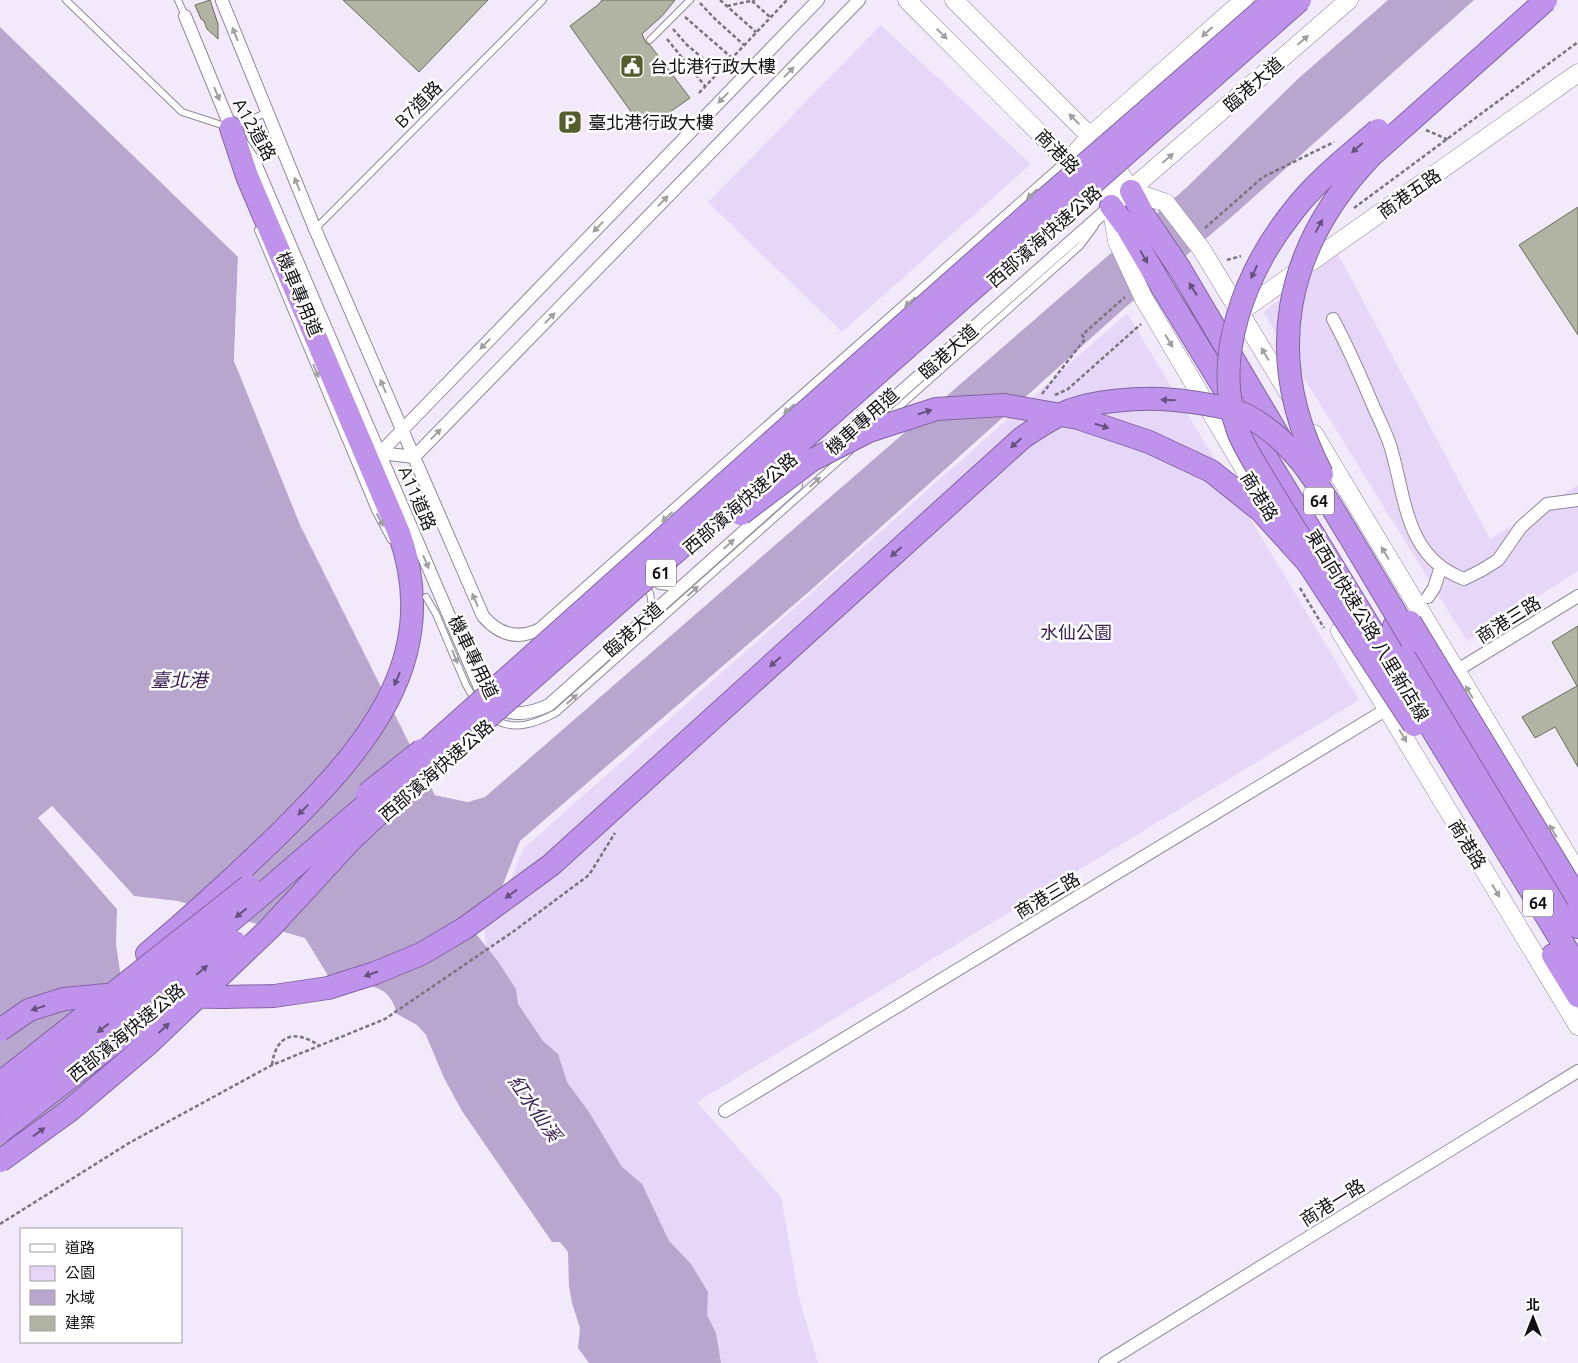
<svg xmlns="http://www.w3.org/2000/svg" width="1578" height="1363" font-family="Ubuntu,'Noto Sans TC',sans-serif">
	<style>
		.green { fill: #e6d6f8 }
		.water { fill: #b9a6ce }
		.pier { fill: #f2eafb }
		.building { fill: #b1b4a2; stroke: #6a6d5d }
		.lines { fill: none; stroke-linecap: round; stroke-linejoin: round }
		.lane-casing { stroke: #908999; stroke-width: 8 }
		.street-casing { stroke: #908999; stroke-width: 14 }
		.secondary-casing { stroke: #908999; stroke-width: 19 }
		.highway-casing { stroke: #8265a1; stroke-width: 24 }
		.path { stroke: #79747f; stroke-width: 2.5; stroke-dasharray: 4 2.5; stroke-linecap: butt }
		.lane { stroke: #fff; stroke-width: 6 }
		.street { stroke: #fff; stroke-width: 12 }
		.secondary { stroke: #fff; stroke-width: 18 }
		.highway { stroke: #bf93ec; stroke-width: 22 }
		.secondary-bridge-casing { stroke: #908999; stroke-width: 19; stroke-linecap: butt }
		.highway-bridge-casing { stroke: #8265a1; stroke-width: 24; stroke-linecap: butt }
		.secondary-bridge { stroke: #fff; stroke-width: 18 }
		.highway-bridge { stroke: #bf93ec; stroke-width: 22 }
		.oneway { fill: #a09fa1 }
		.oneway2 { fill: #685180 }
		.labels { text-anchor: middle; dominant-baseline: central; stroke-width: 5; stroke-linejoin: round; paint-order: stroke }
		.shield { fill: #fff; stroke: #59575b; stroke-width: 1 }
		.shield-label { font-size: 16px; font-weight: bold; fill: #120f15 }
		.poi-label { font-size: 18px; fill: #120f15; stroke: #fff; text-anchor: start }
		.street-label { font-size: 18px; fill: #120f15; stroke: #fff }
		.park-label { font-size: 18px; fill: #3a1f51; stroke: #fff }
		.water-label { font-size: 19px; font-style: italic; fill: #3d2354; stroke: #fff }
	</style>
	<rect width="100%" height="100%" fill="#f2eafb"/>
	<path class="green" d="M881,25L1031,164L842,332L708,202Z
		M1338,254L1490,539L1578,485V571L1467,641L1263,312Z
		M1127,313L1359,700L697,1102L781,1197L799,1298L818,1363H710L487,956L483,918L506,892L523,849Z"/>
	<path class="water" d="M1388,0H1474L1236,213L1120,312L812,589L520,841L502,887L478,911L474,936L476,934L497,960L516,989L518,1004L543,1041L558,1054L567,1082L589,1112L622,1167L642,1184L669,1241L691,1264L708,1292L707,1315L716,1333L721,1363H589L578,1348L580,1328L572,1303L569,1286L568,1252L560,1242H552L462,1111L444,1078L426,1035L417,1025L397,1014C389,980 363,985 335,987L305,938L178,901L134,896L52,806L38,818L117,909L116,944L134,1069L0,1171V27L238,257L234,361L300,525L435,795L468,802L485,797L515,771L1186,188L1300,77Z"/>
	<path class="pier" d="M238,257L240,263L237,360L255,407L234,361Z
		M399,717L437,793L467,799L468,802L435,795Z
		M52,806L134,896L132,897L52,809L42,818L119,907L117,909L38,818Z"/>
	<path class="building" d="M210,0L218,24V39L207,29L204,21L201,19L195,5Z
		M343,0H488L419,72Z
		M602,0H675L663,15L642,34L646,43L650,45L690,98L644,130L570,26L599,4Z
		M1578,207V335L1519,245Z
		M1578,626V767L1555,727L1535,738L1522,717L1577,686L1552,642Z"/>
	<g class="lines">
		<g class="lane-casing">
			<path id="lane" d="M66,0L182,112L231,128L268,112
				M178,0L185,16
				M650,40L690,0
				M315,229L543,0
				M258,230L375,510L391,540
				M889,416L1080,246L1095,226
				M652,579L659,586L679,588
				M644,586L650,593L653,612
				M426,597L436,614L466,685L476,702
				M494,719C514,732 537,723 556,713L850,451"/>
		</g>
		<g class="street-casing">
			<path id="street" d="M222,1L315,229L483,616C499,635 518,640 540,629L1068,162
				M185,16L231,128L255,163L480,688C498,716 519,719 549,705L796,485
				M1333,319C1349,349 1362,379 1375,410C1380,421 1386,433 1390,445C1406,496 1404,557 1464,579L1482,570L1498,560L1521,527L1547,504L1578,500
				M858,430L1111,206
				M380,453L414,457L859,0
				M380,453L818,0
				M1428,597L1434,588L1441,567
				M1456,671L1578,596
				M725,1111L1387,709
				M1105,1363L1578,1071"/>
		</g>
		<g class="secondary-casing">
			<path id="secondary" d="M907,0L1087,181
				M954,0L1108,154L1131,191L1166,203
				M1108,160L1111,206L1117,241
				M1068,162L1091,135L1244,0
				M1121,198L1349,0
				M1202,250L1291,397
				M1144,299L1272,516
				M1240,312L1578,73
				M1314,434L1578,873
				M1340,631L1578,1026"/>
		</g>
		<g class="highway-casing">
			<path id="highway" d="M1131,191L1144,216
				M1111,206L1128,229
				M1180,269L1281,440
				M1161,285L1578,968
				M1394,626L1578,927
				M147,954C192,916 236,876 278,835C363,751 445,661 399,533L247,176L231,128
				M1553,955L1578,996"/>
		</g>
		<path class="path" d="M720,0L756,32
			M752,1L770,17
			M700,3L715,19L744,45
			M727,6L755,0
			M685,17L732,58
			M673,29L687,45L718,71
			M667,39L705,86
			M699,93L787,0
			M1426,130L1449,140
			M1354,208L1578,42
			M1205,228L1263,177L1334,142
			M1227,260L1241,256
			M1042,394L1085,339L1082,335L1125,297
			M1055,395L1068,389L1141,324
			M1300,588L1324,628
			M272,1065C276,1034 295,1029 320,1046
			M0,1224L129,1143L272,1065L385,1019L514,931L589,875L615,833"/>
		<use href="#lane" class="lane"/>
		<use href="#street" class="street"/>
		<use href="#secondary" class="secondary"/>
		<use href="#highway" class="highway"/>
		<g class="secondary-bridge-casing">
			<path id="secondary-bridge" d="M1166,203L1202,250
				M1117,241L1144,299"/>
		</g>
		<g class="highway-bridge-casing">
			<path id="highway-bridge" d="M1144,216L1180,269
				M1128,229L1161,285
				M1322,474C1262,359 1283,248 1372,155L1546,0
				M741,514L812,460L869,431L936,409L1004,405L1078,418L1149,442L1211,471L1261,511L1308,563L1414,725
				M1303,542C1290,521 1276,499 1263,477C1254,462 1244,447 1238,431C1211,358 1246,271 1291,214C1315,182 1348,156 1378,130
				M1410,622L1578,899
				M412,763L777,437L1043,201L1274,0
				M367,794L422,750
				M0,1030L29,1010L64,999L106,995L223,997L274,996L328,988L375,973L421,954L465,928L551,865L1022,438C1038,427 1053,417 1071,410C1097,401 1134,398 1161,399C1182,400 1228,406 1246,415C1299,444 1320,489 1350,537C1371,572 1391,606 1412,641
				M0,1083L249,886
				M0,1106L117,1017L259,897L383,790
				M0,1132L128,1032L235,942
				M0,1161L69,1111L147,1045L269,929L350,841L404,790L467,736L627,595L1300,0"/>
		</g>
		<use href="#secondary-bridge" class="secondary-bridge"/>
		<use href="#highway-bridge" class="highway-bridge"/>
	</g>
	<defs><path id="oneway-solid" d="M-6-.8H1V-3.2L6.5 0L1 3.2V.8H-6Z" transform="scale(1.25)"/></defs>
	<g class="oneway">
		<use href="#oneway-solid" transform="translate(1207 32) rotate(138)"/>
		<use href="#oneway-solid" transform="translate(235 34) rotate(-112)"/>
		<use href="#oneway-solid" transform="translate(942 34) rotate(45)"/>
		<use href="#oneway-solid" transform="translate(1303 40) rotate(-41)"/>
		<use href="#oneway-solid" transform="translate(789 72) rotate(-46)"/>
		<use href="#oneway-solid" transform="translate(217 94) rotate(67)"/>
		<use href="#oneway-solid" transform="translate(723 98) rotate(134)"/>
		<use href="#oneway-solid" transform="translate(1074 119) rotate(-135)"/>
		<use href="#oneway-solid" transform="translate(1168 158) rotate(-41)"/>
		<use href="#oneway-solid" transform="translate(297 184) rotate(-112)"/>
		<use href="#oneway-solid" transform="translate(1032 194) rotate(138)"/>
		<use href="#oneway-solid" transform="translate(663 201) rotate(-46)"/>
		<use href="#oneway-solid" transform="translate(598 227) rotate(134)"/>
		<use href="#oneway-solid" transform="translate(910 302) rotate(138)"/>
		<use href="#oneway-solid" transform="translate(550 318) rotate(-46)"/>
		<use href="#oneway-solid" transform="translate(1169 341) rotate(59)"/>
		<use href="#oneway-solid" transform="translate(485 344) rotate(134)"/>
		<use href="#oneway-solid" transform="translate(1265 354) rotate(-121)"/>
		<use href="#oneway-solid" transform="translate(316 371) rotate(67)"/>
		<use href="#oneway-solid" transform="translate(383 386) rotate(-113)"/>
		<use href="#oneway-solid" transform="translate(789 409) rotate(138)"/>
		<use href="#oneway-solid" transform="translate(436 434) rotate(-46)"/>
		<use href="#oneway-solid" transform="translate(815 482) rotate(-42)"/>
		<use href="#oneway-solid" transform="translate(667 517) rotate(138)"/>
		<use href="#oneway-solid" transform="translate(380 520) rotate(64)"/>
		<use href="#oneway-solid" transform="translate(729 544) rotate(-42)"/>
		<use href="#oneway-solid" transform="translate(1385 553) rotate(-121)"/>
		<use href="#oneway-solid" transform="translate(426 562) rotate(67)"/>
		<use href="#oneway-solid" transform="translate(693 591) rotate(-42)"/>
		<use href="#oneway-solid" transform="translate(475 600) rotate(-113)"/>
		<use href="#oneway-solid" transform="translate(455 657) rotate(67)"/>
		<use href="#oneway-solid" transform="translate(1469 692) rotate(-121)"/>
		<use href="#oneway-solid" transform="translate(572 699) rotate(-42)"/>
		<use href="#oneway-solid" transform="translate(1403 736) rotate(59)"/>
		<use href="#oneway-solid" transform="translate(1553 831) rotate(-121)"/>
		<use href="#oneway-solid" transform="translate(1496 891) rotate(59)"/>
	</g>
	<g class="oneway2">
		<use href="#oneway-solid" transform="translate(1357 148) rotate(139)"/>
		<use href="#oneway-solid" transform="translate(1319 226) rotate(-62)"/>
		<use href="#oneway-solid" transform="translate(1144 257) rotate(60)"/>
		<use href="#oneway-solid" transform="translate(1254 272) rotate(115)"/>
		<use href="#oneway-solid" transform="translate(1193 289) rotate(-122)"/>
		<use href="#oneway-solid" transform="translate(1168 400) rotate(-178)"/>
		<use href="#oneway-solid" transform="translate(925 412) rotate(-18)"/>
		<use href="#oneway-solid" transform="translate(1102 426) rotate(18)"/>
		<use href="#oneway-solid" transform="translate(1016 443) rotate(139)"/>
		<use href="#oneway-solid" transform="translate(896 552) rotate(138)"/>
		<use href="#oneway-solid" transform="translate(775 662) rotate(138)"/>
		<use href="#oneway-solid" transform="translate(397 679) rotate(113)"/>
		<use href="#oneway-solid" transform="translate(303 810) rotate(134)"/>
		<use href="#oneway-solid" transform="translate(511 894) rotate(144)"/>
		<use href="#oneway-solid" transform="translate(241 913) rotate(140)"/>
		<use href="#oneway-solid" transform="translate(202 970) rotate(-40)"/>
		<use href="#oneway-solid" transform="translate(371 974) rotate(161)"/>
		<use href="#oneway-solid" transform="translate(38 1008) rotate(162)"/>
		<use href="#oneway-solid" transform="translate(103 1028) rotate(143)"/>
		<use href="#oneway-solid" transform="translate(164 1028) rotate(-43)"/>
		<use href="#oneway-solid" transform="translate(39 1132) rotate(-36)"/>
	</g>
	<defs>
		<g id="civic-square" transform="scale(1.25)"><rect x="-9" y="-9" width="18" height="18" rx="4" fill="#565d2c" stroke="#fff"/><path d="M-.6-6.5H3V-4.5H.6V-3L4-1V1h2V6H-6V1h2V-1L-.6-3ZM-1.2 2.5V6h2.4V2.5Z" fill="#fff"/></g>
		<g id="parking-square" transform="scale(1.25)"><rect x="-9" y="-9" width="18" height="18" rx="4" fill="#565d2c" stroke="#fff"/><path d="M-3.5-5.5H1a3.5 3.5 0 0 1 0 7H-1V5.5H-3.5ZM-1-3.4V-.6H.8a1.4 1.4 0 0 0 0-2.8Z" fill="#fff"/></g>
	</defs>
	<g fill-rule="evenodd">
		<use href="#civic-square" x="632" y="66"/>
		<use href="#parking-square" x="570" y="122"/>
	</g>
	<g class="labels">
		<g class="shield">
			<rect x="1304" y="487.5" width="30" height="27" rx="4"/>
			<rect x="646" y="559.5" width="30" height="27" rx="4"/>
			<rect x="1523" y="889.5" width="30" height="27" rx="4"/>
		</g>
		<g class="shield-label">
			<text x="1319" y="501">64</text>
			<text x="661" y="573">61</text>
			<text x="1538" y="903">64</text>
		</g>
		<g class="poi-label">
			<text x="650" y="66">台北港行政大樓</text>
			<text x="588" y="122">臺北港行政大樓</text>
		</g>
		<g class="street-label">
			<text transform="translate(1253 84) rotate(-41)">臨港大道</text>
			<text transform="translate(418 104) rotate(-45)">B7道路</text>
			<text transform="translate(255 129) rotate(61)">A12道路</text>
			<text transform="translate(1058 151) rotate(46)">商港路</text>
			<text transform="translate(1409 193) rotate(-35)">商港五路</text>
			<text transform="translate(1044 236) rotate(-41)">西部濱海快速公路</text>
			<text transform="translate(300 294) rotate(67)">機車專用道</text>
			<text transform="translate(948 351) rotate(-42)">臨港大道</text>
			<text transform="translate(862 421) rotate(-42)">機車專用道</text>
			<text transform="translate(1260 496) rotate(59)">商港路</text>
			<text transform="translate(418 498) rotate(67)">A11道路</text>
			<text transform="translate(740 503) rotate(-41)">西部濱海快速公路</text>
			<text transform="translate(1508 619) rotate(-32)">商港三路</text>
			<text transform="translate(1368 625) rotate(59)">東西向快速公路 八里新店線</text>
			<text transform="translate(633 629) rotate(-42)">臨港大道</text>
			<text transform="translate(474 657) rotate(64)">機車專用道</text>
			<text transform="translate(436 770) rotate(-41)">西部濱海快速公路</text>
			<text transform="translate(1468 844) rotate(59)">商港路</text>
			<text transform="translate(1047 895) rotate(-31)">商港三路</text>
			<text transform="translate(126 1032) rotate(-39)">西部濱海快速公路</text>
			<text transform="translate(1332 1202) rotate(-32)">商港一路</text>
		</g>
		<g class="park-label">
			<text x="1076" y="632">水仙公園</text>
		</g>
		<g class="water-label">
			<text x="179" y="680">臺北港</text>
			<text transform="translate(535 1108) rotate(55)">紅水仙溪</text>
		</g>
	</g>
	<rect x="20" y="1228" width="162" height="115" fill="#ffffff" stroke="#a09fa1"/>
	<rect x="30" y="1244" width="25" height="8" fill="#ffffff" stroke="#a09fa1"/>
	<text x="65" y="1253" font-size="15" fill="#120f15">道路</text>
	<rect x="30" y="1266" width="25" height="15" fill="#e6d6f8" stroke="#a09fa1"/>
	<text x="65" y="1278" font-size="15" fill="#120f15">公園</text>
	<rect x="30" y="1290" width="25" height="15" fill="#b9a6ce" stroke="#a09fa1"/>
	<text x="65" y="1303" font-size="15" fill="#120f15">水域</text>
	<rect x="30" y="1316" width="25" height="15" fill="#b1b4a2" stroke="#a09fa1"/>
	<text x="65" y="1328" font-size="15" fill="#120f15">建築</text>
	<g transform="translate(1533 1318)" stroke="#ffffff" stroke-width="4" paint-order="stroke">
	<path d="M0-4L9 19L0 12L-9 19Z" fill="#120f15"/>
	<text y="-8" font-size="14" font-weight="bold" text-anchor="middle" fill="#120f15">北</text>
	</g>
</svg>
